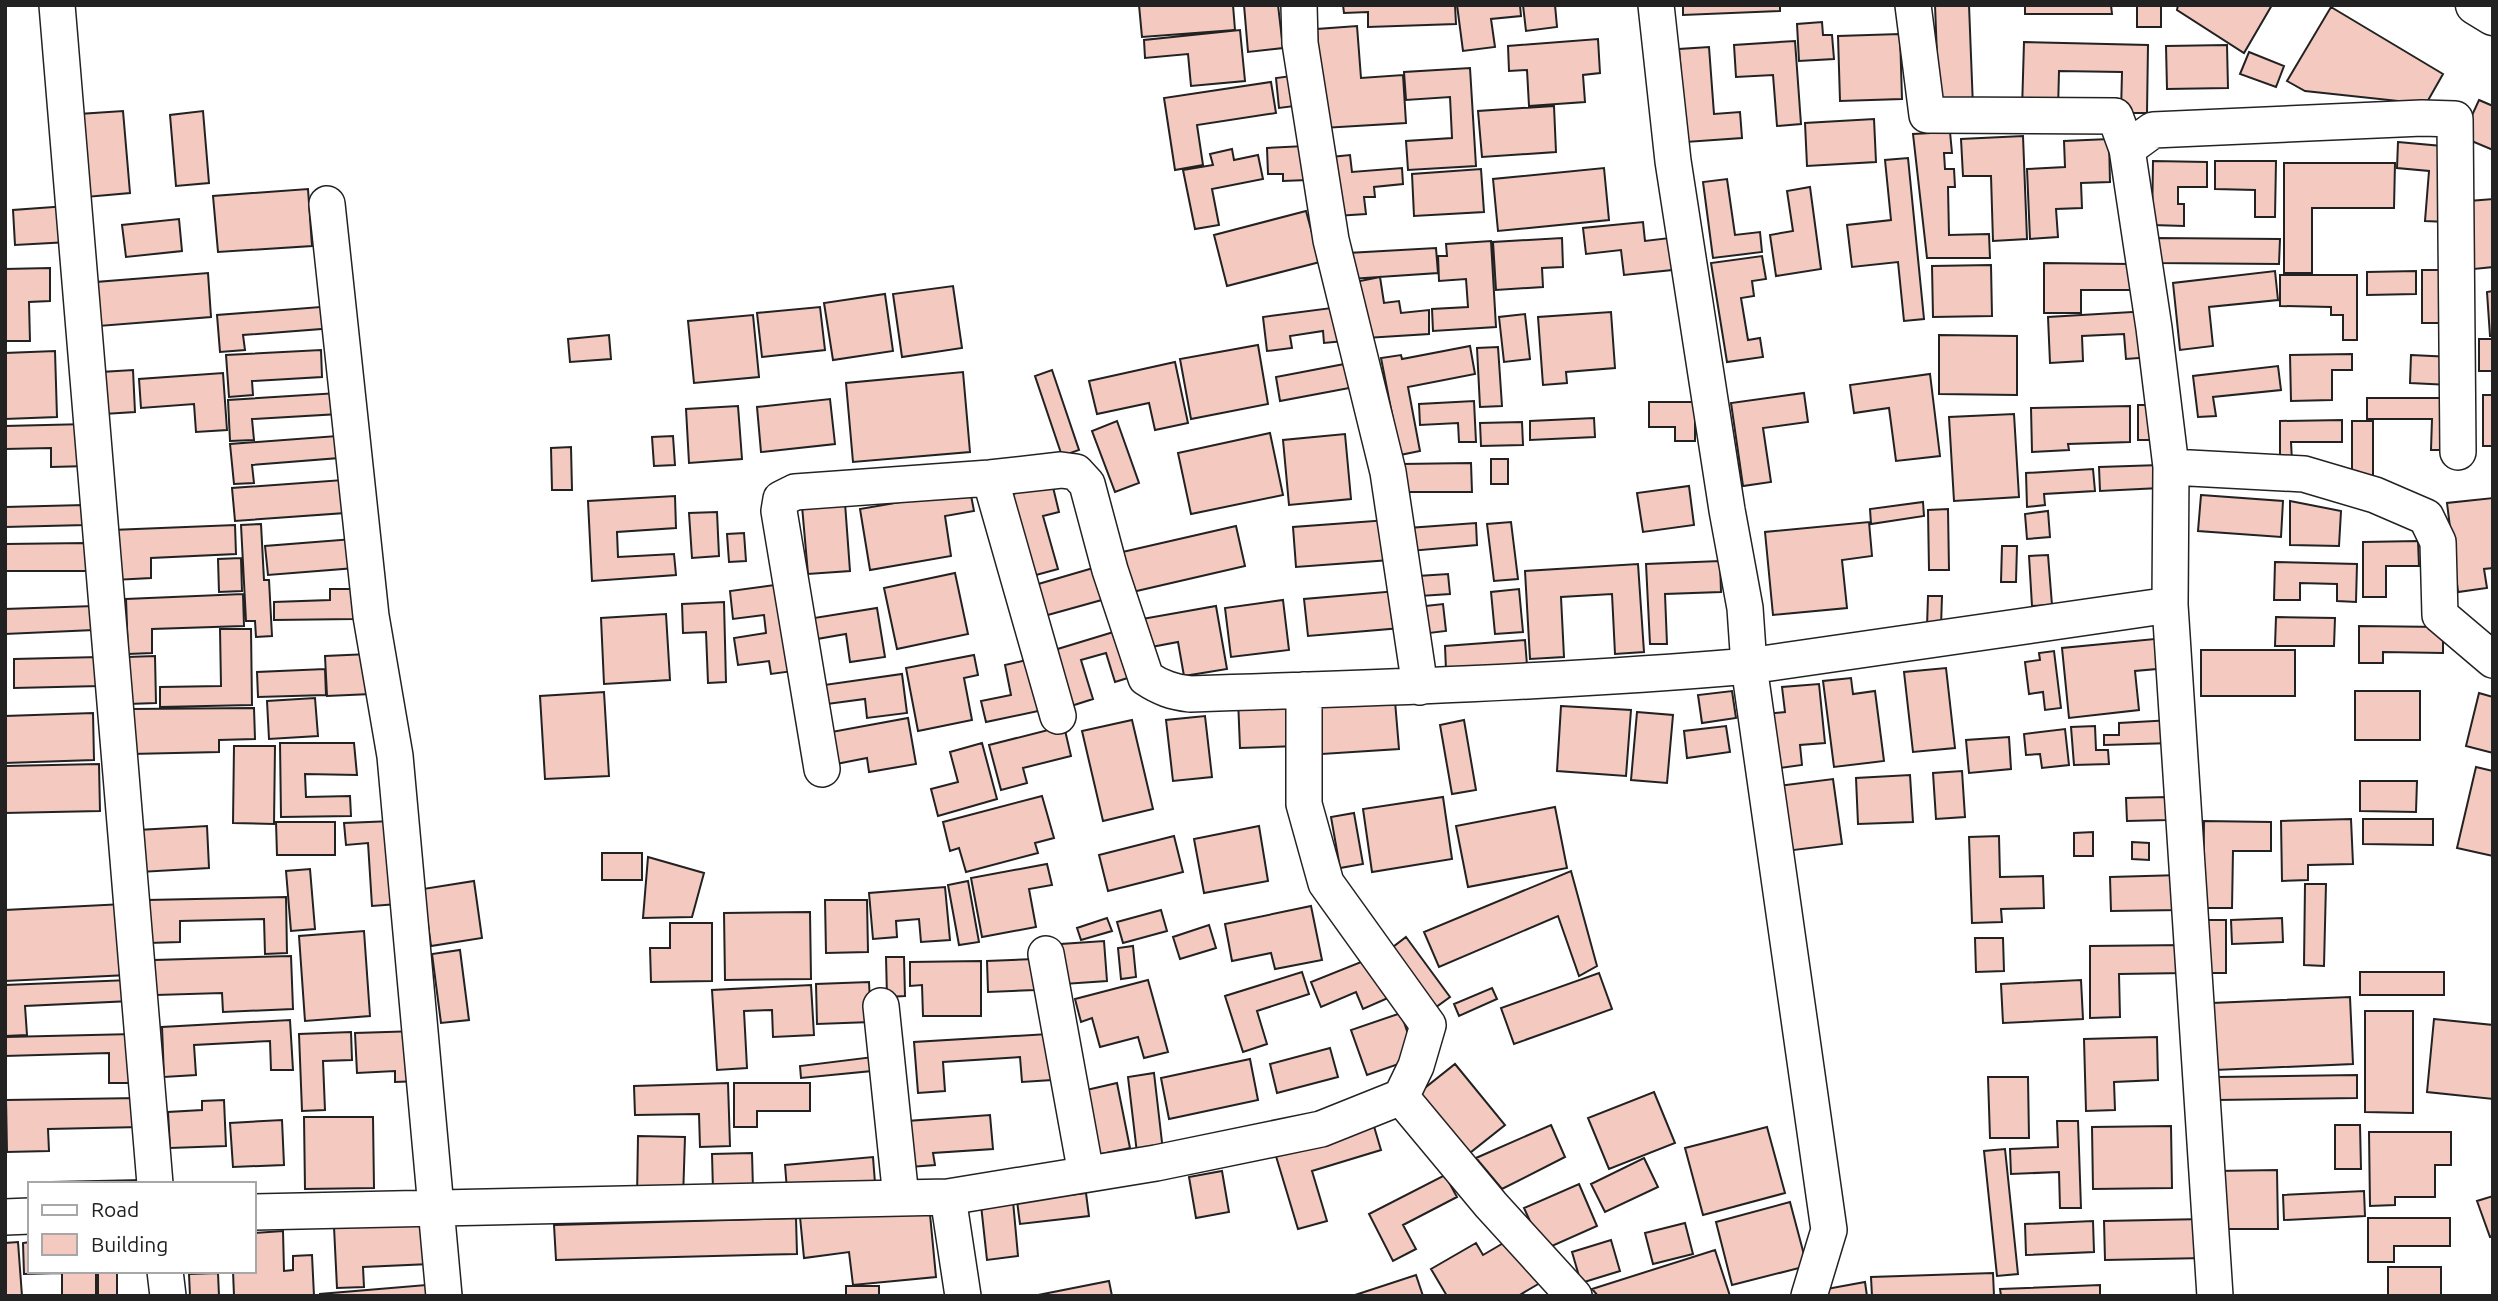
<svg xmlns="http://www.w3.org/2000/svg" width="2498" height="1301" font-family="Ubuntu,sans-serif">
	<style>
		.building { fill: #f3c9c0; stroke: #222; stroke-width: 2 }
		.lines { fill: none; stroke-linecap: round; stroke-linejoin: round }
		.minor-casing { stroke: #222; stroke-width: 38 }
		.tertiary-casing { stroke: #222; stroke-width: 41 }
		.minor { stroke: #fff; stroke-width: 35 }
		.tertiary { stroke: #fff; stroke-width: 38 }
	</style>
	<rect width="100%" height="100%" fill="#fff"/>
	<path class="building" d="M1139,5H1233L1235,30L1142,37Z
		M1244,5H1278L1283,48L1248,52Z
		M1343,5H1455L1456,24L1368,27V12L1344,13Z
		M1457,5H1520L1521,16L1491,19L1495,47L1463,51Z
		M1523,5H1555L1557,27L1526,31Z
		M1683,5H1780V11L1683,15Z
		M1935,5H1969L1973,107L1939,108Z
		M2025,5H2111L2112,14H2025Z
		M2137,5H2161V27H2137Z
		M2178,5H2272L2244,53L2177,10Z
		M2331,7L2443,74L2426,104L2305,91L2287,81Z
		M1822,22L1823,35H1832L1834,59L1799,61L1797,24Z
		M1357,26L1361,78L1403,75L1406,123L1323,128L1317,29Z
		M1240,30L1245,81L1191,86L1188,54L1145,58L1144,40Z
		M1900,34L1902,99L1840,101L1838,36Z
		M1598,39L1600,73L1583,75L1585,102L1529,106L1527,70L1509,71L1508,46Z
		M1795,41L1801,124L1777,126L1773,75L1736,77L1734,45Z
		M2024,42L2148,45L2147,113H2121L2122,72L2059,71L2058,111L2022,110Z
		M2227,45L2228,88L2167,89L2166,46Z
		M1709,47L1714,114L1740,112L1742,138L1686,142L1679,49Z
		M2249,52L2284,66L2276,87L2240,74Z
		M1470,68L1476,166L1408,170L1406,141L1452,138L1450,97L1406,100L1404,72Z
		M1299,75L1303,105L1279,108L1276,78Z
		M1271,82L1276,113L1197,125L1203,165L1175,170L1164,98Z
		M2479,100L2493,106V150L2462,137Z
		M1554,106L1556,152L1482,157L1478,111Z
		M123,111L130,193L86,197L79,114Z
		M203,111L209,183L176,186L170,115Z
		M1874,119L1876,162L1807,166L1805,123Z
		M1950,132L1952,153H1944L1945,169H1954L1955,187H1948L1949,235L1989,234L1990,258H1927L1913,134Z
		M2023,136L2027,239L1993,241L1991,176H1963L1961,139Z
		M2109,139L2110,182L2081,183L2082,208L2056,209L2058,237L2030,239L2027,169L2065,167L2064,141Z
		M2398,142L2453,147L2447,222L2425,221L2429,171L2397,168Z
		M1305,146L1307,180L1283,181V174H1268L1267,148Z
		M1232,149L1234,160L1258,155L1263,179L1212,189L1219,225L1195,229L1183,170L1213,165L1210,154Z
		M1350,155L1352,172L1402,168L1403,184L1374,187L1375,197H1364L1366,214L1336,216L1331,157Z
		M1908,158L1924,319L1904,321L1898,262L1852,267L1847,225L1891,220L1885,160Z
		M2153,161L2207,162V187H2178V204H2184V226L2152,225Z
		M2215,161H2276L2275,217H2255V190L2215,189Z
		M2284,163H2395L2394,208H2312V273H2284Z
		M1604,168L1609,220L1498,231L1493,179Z
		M1481,169L1484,212L1414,216L1412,174Z
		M1727,179L1735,235L1760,232L1762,252L1713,258L1703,182Z
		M1810,187L1821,269L1776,276L1770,235L1793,231L1787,191Z
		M308,189L312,246L218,252L213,196Z
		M2493,199V267L2474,269L2469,201Z
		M67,206L69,242L15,245L13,210Z
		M1306,211L1320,262L1227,286L1214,235Z
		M179,219L182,251L126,257L122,225Z
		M1643,222L1645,241L1678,237L1682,269L1624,275L1621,250L1586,254L1583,228Z
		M1562,238L1563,267L1542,268L1543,287L1496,290L1493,242Z
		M2155,238L2280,239L2279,264L2155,263Z
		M1491,241L1496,327L1433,331L1432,309L1468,307L1466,279L1439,281L1438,256H1447L1446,244Z
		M1436,248L1438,273L1350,279L1348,253Z
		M1762,256L1766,279L1752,281L1754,296L1741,298L1748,340L1760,338L1763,357L1727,362L1711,263Z
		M2044,263L2132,264V290H2081V313H2044Z
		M1991,265L1992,316L1933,317L1932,266Z
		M50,268V301L29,302L30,341H5V269Z
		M2422,270H2449V323H2422Z
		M2275,271L2278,300L2209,307L2213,346L2180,350L2173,283Z
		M2416,271V294L2367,295V272Z
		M208,273L211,317L99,326L96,282Z
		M2280,275H2357V340H2343V315H2331V307L2280,306Z
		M1380,277L1384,303L1399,301L1401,313L1429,310V334L1366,338L1355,282Z
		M953,286L962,348L902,357L893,294Z
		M2493,291V336H2490L2487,292Z
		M885,294L893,351L833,360L824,303Z
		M333,306L334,328L243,335L245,350L220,352L217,315Z
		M820,307L825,350L762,357L757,313Z
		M1339,307L1344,341L1324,343L1323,331L1290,336L1292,348L1267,351L1263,317Z
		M2149,311L2152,357L2126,359L2124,334L2082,336L2083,361L2050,363L2048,317Z
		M1611,312L1615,368L1566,372L1567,383L1543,385L1538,317Z
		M1525,314L1530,359L1504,362L1499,317Z
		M753,315L759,377L694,383L688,321Z
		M609,335L611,359L570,362L568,339Z
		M1939,335L2017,336V395L1939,394Z
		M2479,339H2493V371H2479Z
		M1258,345L1268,404L1191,419L1180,359Z
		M1470,346L1475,374L1408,387L1420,451L1400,455L1381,358L1401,355L1402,359Z
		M1498,347L1502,406L1480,407L1477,348Z
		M321,350L322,377L252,381L253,395L229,397L226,355Z
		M55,351L57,417L5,419V353Z
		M2352,354V370H2332V400L2291,401L2290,355Z
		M2411,355L2452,357L2450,385L2410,383Z
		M1175,362L1188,423L1155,430L1149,403L1097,414L1089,381Z
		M1355,362L1360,386L1280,401L1276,377Z
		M2278,366L2281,390L2213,397L2216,416L2198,417L2193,376Z
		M133,370L135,412L104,414L101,372Z
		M1052,370L1079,450L1062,456L1035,376Z
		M963,372L970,452L853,462L846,383Z
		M223,373L227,430L196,432L194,404L141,408L139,379Z
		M1930,374L1940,456L1896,461L1889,408L1854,413L1850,385Z
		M338,393L339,414L252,419L254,440L230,441L228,400Z
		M1804,393L1808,422L1763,428L1771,482L1743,486L1731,403Z
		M2483,395H2493V446H2483Z
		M2367,398H2454L2453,450H2431L2432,419H2367Z
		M830,399L835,444L761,452L757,407Z
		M1474,401L1476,442H1459L1458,423L1420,425L1419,404Z
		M1649,402H1695V441H1675V427H1649Z
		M2138,405H2152V440H2138Z
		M738,406L742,459L689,463L686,409Z
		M2130,406V442L2068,444L2069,450L2032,452L2031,408Z
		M2014,414L2019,497L1954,501L1949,417Z
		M1594,418L1595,437L1530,440V421Z
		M2342,420V442H2291L2292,461H2280V421Z
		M1117,421L1139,483L1115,492L1092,431Z
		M2352,421H2373V478H2352Z
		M1522,422L1523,445L1481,446L1480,423Z
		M87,424L88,466L51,467V448L5,449V426Z
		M1270,433L1283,495L1191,514L1178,453Z
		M1345,434L1351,499L1289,505L1283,440Z
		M337,436L339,458L252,465L254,483L234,484L230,444Z
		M673,436L675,465L654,466L652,437Z
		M571,447L572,490H552L551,448Z
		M1491,459H1508V484H1491Z
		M1471,463L1472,492H1401V464Z
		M2160,465V488L2100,491L2099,467Z
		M2093,469L2095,491L2044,494L2045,505L2027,507L2026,473Z
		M343,480L345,513L235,521L232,488Z
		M1052,483L1059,512L1043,516L1058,569L1025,578L1002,497Z
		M1689,486L1694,525L1643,532L1637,493Z
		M970,490L974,511L945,516L951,556L870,570L860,509Z
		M2201,495L2283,501L2281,537L2198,531Z
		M675,496L676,528L617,532L618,557L674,554L676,575L592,581L588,501Z
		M2493,498V568L2484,569L2487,588L2458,592L2447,503Z
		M2290,501L2341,511L2339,546L2290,545Z
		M1923,502L1924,516L1871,524L1870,509Z
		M845,503L850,571L808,574L802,506Z
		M84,505L86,525L5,527V507Z
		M1948,509L1949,570H1929L1928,510Z
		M2048,511L2050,537L2027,539L2025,514Z
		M717,512L719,556L692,558L689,513Z
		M1388,520L1390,560L1296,567L1293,527Z
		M1511,522L1518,579L1494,581L1487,524Z
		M1869,522L1872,556L1842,560L1847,608L1773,615L1765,532Z
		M1476,523L1477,545L1410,551L1408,528Z
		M261,524L264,580H269L272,636L256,637L255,621H246L241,525Z
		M235,525L236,554L151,558V578L114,580L112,530Z
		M1236,526L1245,566L1128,593L1118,553Z
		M744,533L746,561L729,562L727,534Z
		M353,539L355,568L268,575L265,546Z
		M2418,541L2419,566H2386V597H2363V542Z
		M87,543V571H5V544Z
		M2002,546H2017L2016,582H2001Z
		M2048,555L2052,605L2032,606L2029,556Z
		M241,558L242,591L219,592L218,559Z
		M1720,561L1721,592L1665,594L1667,644H1650L1646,564Z
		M2275,562L2357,564L2356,602L2337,601V584L2300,583V600H2274Z
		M1638,564L1644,652L1615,654L1612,594L1561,597L1564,657L1530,659L1525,571Z
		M1100,566L1109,598L1037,618L1028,587Z
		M955,573L968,634L897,649L884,588Z
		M1448,574L1450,594L1420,596L1418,576Z
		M789,583L801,670L771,674L769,661L738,665L734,638L766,633L764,615L733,619L730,591Z
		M330,589H354V619L274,620V602L330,600Z
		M1519,589L1523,632L1495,634L1491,592Z
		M1397,591L1401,628L1308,636L1304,599Z
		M243,594L244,626L152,629V653L128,654L126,599Z
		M1928,596H1942L1941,627H1927Z
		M1283,600L1289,650L1231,657L1225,608Z
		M724,602L726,682L708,683L706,632L683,633L682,604Z
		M1443,604L1446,631L1421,634L1417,607Z
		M94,606V630L5,634V609Z
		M1216,606L1227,669L1184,676L1178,642L1146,648L1142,619Z
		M877,608L885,657L850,662L846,634L817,639L814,618Z
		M666,614L670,680L604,684L601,618Z
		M2276,617L2335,618L2334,646H2275Z
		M2359,626L2443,627V653L2383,652V663H2359Z
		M220,629H251L252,705L160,707V687L221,686Z
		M1120,630L1134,676L1115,682L1106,653L1081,660L1093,699L1068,707L1051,651Z
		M2165,638L2168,668L2135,671L2139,710L2069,718L2062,648Z
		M1525,640L1527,665L1446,670L1445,646Z
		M2201,650H2295V696H2201Z
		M2054,651L2061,708L2045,710L2043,692L2029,694L2025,662L2040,660L2039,653Z
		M369,654L371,694L327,696L325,656Z
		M974,655L978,675L964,678L972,720L918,731L906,668Z
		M155,656L156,703L128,704L127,657Z
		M99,657L100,686L14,688V659Z
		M1031,659L1043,710L986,722L981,701L1011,695L1005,665Z
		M1946,668L1955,748L1913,752L1904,672Z
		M325,669L326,695L258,697L257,672Z
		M902,674L907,713L867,718L865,699L820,705L817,686Z
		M1851,678L1853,694L1875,691L1884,761L1834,767L1823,681Z
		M1819,684L1825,743L1800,745L1802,765L1772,769L1767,714L1785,712L1782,687Z
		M1732,691L1736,718L1702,723L1698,695Z
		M2355,691H2420V740H2355Z
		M604,692L609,776L545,779L540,696Z
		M2479,693L2493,697V753L2466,746Z
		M1295,697L1297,746L1240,748L1238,699Z
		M315,698L318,736L269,739L267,701Z
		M1395,701L1399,749L1322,754L1318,705Z
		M1561,706L1631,710L1626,776L1557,771Z
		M254,708L255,739L219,740V752L131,754V709Z
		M1637,712L1673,715L1667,783L1631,780Z
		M93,713L94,760L5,763V716Z
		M1205,716L1212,777L1173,781L1166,720Z
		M908,718L916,764L869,772L867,758L831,765L826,733Z
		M1132,720L1153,809L1103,821L1082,731Z
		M1464,720L1476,790L1452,794L1440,725Z
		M2172,720L2173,743L2104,745V735H2119V723Z
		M1064,726L1071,756L1023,768L1027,783L1001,790L989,745Z
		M1726,726L1730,752L1687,758L1684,731Z
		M2095,726L2096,750H2108L2109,764L2074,765L2071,727Z
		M2065,729L2069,765L2042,768L2040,754L2026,755L2024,734Z
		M2009,737L2011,769L1969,773L1966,740Z
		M280,743H354L357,775L305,774L306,797L350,796L351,816L281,817Z
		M982,743L997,799L938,816L931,789L958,782L950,752Z
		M234,746H275L274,824L233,823Z
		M99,764L100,811L5,813V766Z
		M2476,767L2493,771V856L2457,848Z
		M1962,771L1965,817L1936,819L1933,773Z
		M1910,775L1913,822L1858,824L1856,778Z
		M1833,779L1842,844L1786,851L1778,786Z
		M2360,781H2417L2416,812L2360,811Z
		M1042,796L1054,838L1035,843L1038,853L966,872L959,848L950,851L943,822Z
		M1443,797L1452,859L1372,872L1363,809Z
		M2168,797V820L2127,821L2126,798Z
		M1555,807L1567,868L1468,887L1456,826Z
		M1354,813L1363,864L1340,868L1331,817Z
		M2351,819L2353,864L2308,865V880L2282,881L2281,821Z
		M2363,819H2433V845L2363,844Z
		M393,821L398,904L372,906L368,843L346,845L344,823Z
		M2204,821L2271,822V851H2233L2232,908H2203Z
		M276,822H335V855H277Z
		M207,826L209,868L140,872L138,830Z
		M1259,826L1268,881L1204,893L1194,839Z
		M2093,832V856H2074V833Z
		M1174,836L1183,872L1108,891L1099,855Z
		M1999,836L2000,877L2043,876L2044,908L2001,909L2002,922L1972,923L1969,837Z
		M2132,842L2149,843V860L2132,859Z
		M602,853H642V880H602Z
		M648,857L704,873L692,917L643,918Z
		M1047,864L1052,885L1029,889L1036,927L982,937L971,878Z
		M310,869L315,929L291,931L286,871Z
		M1571,871L1597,966L1579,976L1558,916L1439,967L1424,932Z
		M2181,875V910L2111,911L2110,877Z
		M474,881L482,938L431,946L423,889Z
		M968,881L979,942L959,945L948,885Z
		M2305,884H2326L2324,966L2304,965Z
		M945,887L950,940L921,942L919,919L896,921L897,937L873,939L869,893Z
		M286,897L287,953L265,954L264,919L180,921V942L149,943L147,900Z
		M825,900H867L868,952L826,953Z
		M124,904L128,975L5,981V910Z
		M1311,906L1322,960L1275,969L1271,953L1232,961L1225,924Z
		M1161,910L1167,931L1123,943L1117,922Z
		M810,912L811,979L725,980L724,913Z
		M1107,918L1112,931L1081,940L1077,928Z
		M2282,918L2283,942L2232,944L2231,920Z
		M2205,920H2226V973H2205Z
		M670,923H712V981L651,982L650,948H670Z
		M1209,925L1216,948L1180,959L1173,937Z
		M364,931L370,1016L305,1021L299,936Z
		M1406,937L1450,997L1432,1010L1389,950Z
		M1975,938H2003L2004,971L1976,972Z
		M1104,941L1107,981L1064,984L1061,944Z
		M2186,945V973L2119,974L2120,1017L2090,1018V946Z
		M1133,946L1136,977L1121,979L1118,948Z
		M460,950L469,1020L441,1023L432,954Z
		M291,956L293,1009L223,1012L222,993L156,995L154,960Z
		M886,957H904L905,996L887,997Z
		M1371,958L1388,998L1363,1009L1356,992L1321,1007L1311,982Z
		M1034,959L1035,990L988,992L987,961Z
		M981,961V1016H923L922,985L910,986V962Z
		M1302,972L1309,994L1257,1011L1267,1044L1243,1052L1225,996Z
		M2360,972H2444V995H2360Z
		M1599,973L1612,1009L1514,1044L1501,1008Z
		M130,980L131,1001L25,1006L27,1035L5,1036V985Z
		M1148,980L1168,1052L1144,1058L1138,1037L1100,1047L1092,1018L1081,1022L1075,999Z
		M2081,980L2083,1019L2003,1023L2001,984Z
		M869,982L871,1022L817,1024L816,984Z
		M811,985L814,1035L773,1037L772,1010L744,1011L747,1068L717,1070L712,990Z
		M1492,988L1497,999L1459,1016L1454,1004Z
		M2350,997L2353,1064L2215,1070L2212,1003Z
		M2365,1011H2413V1113L2365,1112Z
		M1401,1013L1416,1058L1367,1075L1351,1030Z
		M2434,1019L2493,1025V1099L2427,1092Z
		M290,1020L293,1070H271L270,1041L194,1045L196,1075L164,1077L162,1027Z
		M418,1031L421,1081L395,1082V1071L357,1073L355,1033Z
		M351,1032L352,1060L323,1061L325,1110L302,1111L299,1034Z
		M134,1034L136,1083H109V1053L5,1056V1037Z
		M1048,1034L1052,1080L1022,1082L1020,1057L943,1062L945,1091L918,1093L914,1042Z
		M2157,1037L2158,1080L2114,1082L2115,1110L2086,1111L2084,1039Z
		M1330,1048L1338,1077L1277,1093L1270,1064Z
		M881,1056L882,1070L801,1078L800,1066Z
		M1250,1059L1258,1100L1169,1119L1161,1078Z
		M1455,1064L1505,1125L1466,1156L1416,1095Z
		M1154,1073L1163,1151L1137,1153L1128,1077Z
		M2357,1075V1098L2217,1100L2216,1077Z
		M1988,1077H2028L2029,1138H1990Z
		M728,1083L730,1146L700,1147L699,1114L635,1115L634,1086Z
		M734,1083H810V1111H757V1127H734Z
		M1117,1083L1130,1148L1096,1155L1082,1091Z
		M1654,1092L1675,1143L1609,1169L1588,1118Z
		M140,1098L141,1127L48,1129L49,1151L7,1152L6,1100Z
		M224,1100L226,1146L170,1148L168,1112L202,1110V1101Z
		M990,1115L993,1149L933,1153L935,1165L910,1167L907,1121Z
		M304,1117H373L374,1188L305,1189Z
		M282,1120L284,1165L233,1167L230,1123Z
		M2057,1121H2078L2081,1208H2060L2059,1172L2011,1174L2010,1149L2058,1147Z
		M1373,1123L1381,1150L1312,1171L1327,1221L1298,1229L1275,1153Z
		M1551,1125L1565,1157L1502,1189L1476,1158Z
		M2335,1125H2360L2361,1169H2335Z
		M2171,1126L2172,1188L2093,1189L2092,1127Z
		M1767,1127L1785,1193L1703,1215L1685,1148Z
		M2369,1132H2451V1165H2435V1197H2395V1205L2370,1206Z
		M638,1136L685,1137L683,1199L637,1198Z
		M2005,1149L2018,1274L1997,1276L1984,1151Z
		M752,1153L753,1189L713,1191L712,1154Z
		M873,1157L875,1183L787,1190L785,1165Z
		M1644,1158L1658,1187L1605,1212L1591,1184Z
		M2277,1170L2278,1229H2217L2216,1171Z
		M1222,1171L1229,1212L1196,1218L1189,1177Z
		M1445,1175L1457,1197L1403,1225L1416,1249L1393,1261L1369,1214Z
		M142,1180V1184H52V1182Z
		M1579,1184L1597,1226L1543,1250L1524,1208Z
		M2364,1191L2365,1216L2284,1220L2283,1195Z
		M1086,1193L1089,1216L1020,1224L1017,1201Z
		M2493,1196V1236L2490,1237L2477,1201Z
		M1013,1201L1018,1256L987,1260L981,1205Z
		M1790,1202L1807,1266L1732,1285L1716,1222Z
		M929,1204L936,1277L853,1285L849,1252L804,1258L800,1217Z
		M796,1218L797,1254L556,1260L554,1225Z
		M2368,1218H2450V1246H2394V1262H2368Z
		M2204,1219L2205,1258L2105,1260L2104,1221Z
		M2093,1221L2094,1252L2026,1255L2025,1224Z
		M429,1223L430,1264L363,1267L364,1287L337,1288L334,1227Z
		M1685,1223L1693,1254L1653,1264L1645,1233Z
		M283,1231L284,1271L293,1270V1256L312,1255L314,1296H234L233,1271H254V1233Z
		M1512,1238L1540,1283L1518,1296H1447L1431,1269L1476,1243L1483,1255Z
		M1611,1240L1620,1271L1581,1283L1572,1252Z
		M18,1242L22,1296H5V1243Z
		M30,1242V1271H96V1296H62V1273L24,1274L23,1243Z
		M1715,1250L1730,1296H1598L1592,1289Z
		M2388,1267H2441V1296H2388Z
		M98,1271H117V1296H98Z
		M218,1273L219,1296H190L189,1274Z
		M1993,1273L1994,1296H1872L1871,1277Z
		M1416,1275L1423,1296H1352Z
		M1109,1281L1112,1296H1033Z
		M1865,1282L1867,1296H1822L1821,1290Z
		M438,1284L439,1296H320V1294Z
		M2100,1285V1296H2001L2000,1289Z
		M846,1286H879V1296H846Z"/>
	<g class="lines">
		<g class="minor-casing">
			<path id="minor" d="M57,5L155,1184
				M1299,5L1300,43L1331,240L1388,472L1420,687
				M1913,5L1927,115L2115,116L2127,149L2154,328L2171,467L2170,605L2215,1296
				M2127,149L2153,130L2422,118L2455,119L2458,452
				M327,204L371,616L395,756L444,1296
				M2171,467L2304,474L2375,495L2426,517L2438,542L2440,615L2493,660
				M990,478L1058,716
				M822,769L779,511L781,499L795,492L990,478L1061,470L1076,472L1087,484L1110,570L1146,678C1161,688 1173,692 1190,694C1377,688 1563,682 1749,666L1745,608L1727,510L1673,161L1656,5
				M1046,954L1086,1174
				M881,1006L901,1198
				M1401,1097L1491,1205L1574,1296
				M948,1197L963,1296
				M254,1212L948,1197L1156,1163L1321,1129L1401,1097L1416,1066L1428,1025L1326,883L1304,804V690
				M5,1217L30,1216
				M165,1271L168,1296
				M1809,1296L1829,1230L1749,666L2170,605"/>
		</g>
		<g class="tertiary-casing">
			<path id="tertiary" d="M2475,5L2493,16"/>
		</g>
		<use href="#minor" class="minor"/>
		<use href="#tertiary" class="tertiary"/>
	</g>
	<rect width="2498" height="1301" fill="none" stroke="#222222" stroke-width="14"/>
	<rect x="28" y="1182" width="228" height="91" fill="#ffffff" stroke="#a7a7a7" stroke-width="2"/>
	<rect x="42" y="1205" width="35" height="10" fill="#ffffff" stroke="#a7a7a7" stroke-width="2"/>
	<text x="91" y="1217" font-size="21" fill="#222222">Road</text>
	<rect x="42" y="1234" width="35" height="21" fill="#f3c9c0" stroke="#a7a7a7" stroke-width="2"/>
	<text x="91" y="1252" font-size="21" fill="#222222">Building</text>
</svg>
